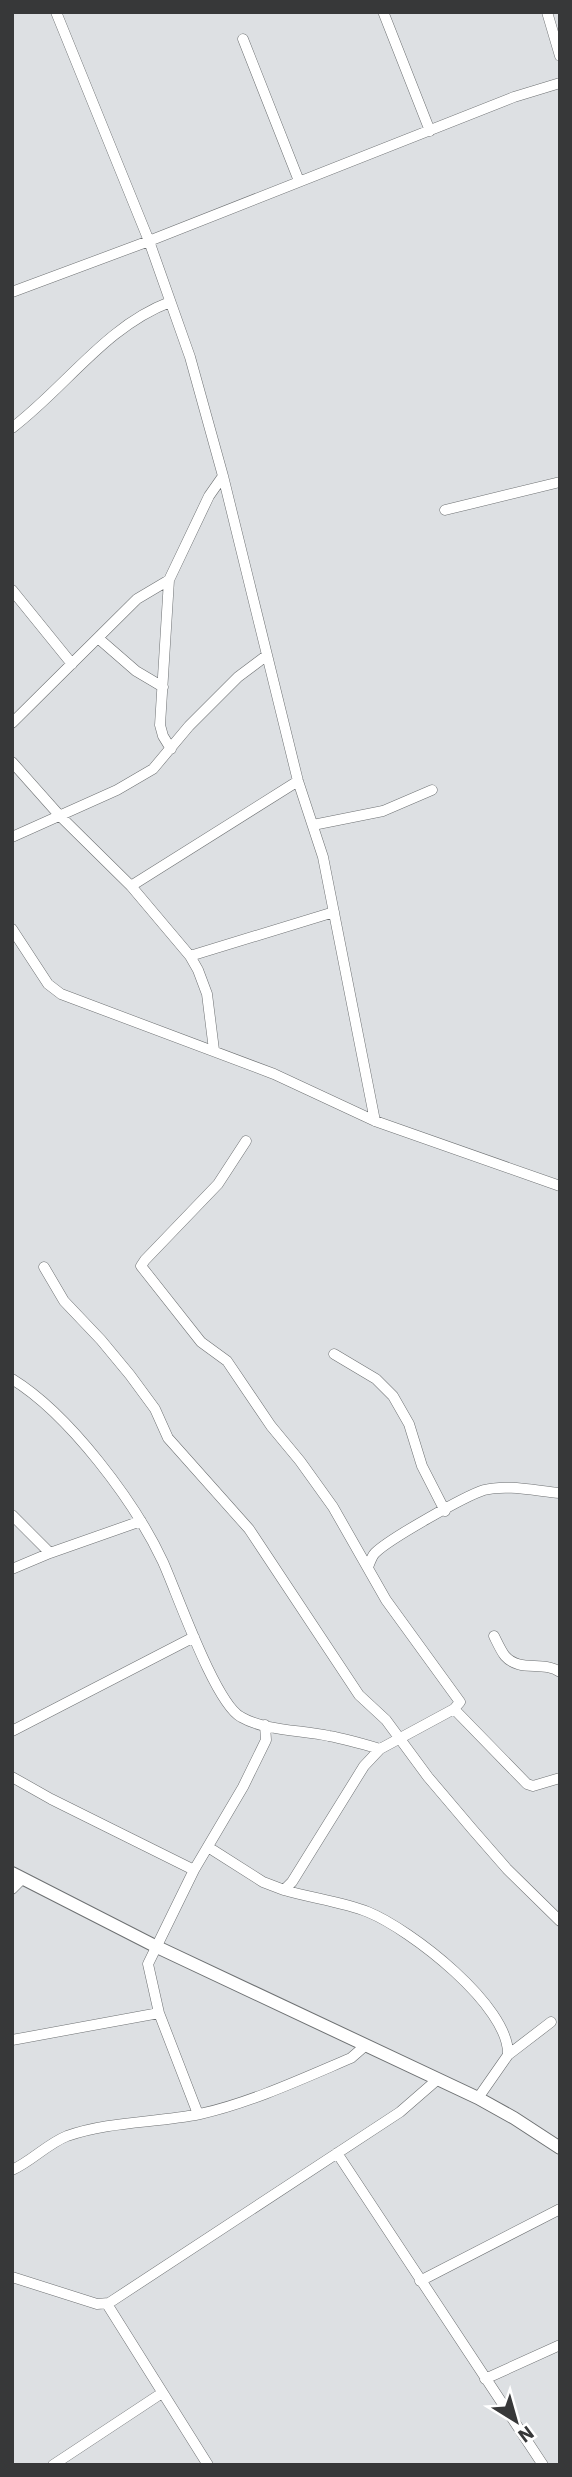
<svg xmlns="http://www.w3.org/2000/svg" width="572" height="2477" font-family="'IBM Plex Sans',sans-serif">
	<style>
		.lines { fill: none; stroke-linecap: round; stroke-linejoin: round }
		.minor-casing { stroke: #6e7173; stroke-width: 11 }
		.tertiary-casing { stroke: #6e7173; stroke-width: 14 }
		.minor { stroke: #fff; stroke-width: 10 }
		.tertiary { stroke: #fff; stroke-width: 12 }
	</style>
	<rect width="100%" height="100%" fill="#dde0e3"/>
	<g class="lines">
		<g class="minor-casing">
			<path id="minor" d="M56,12L149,241L190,357L223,476L298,781L323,857L375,1121
				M547,12L560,56
				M384,14L430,131
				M243,39L299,181
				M12,292L149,241L514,97L560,83
				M12,428C66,387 106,326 170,302
				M445,510L560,482
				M12,590L72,664
				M98,638L136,671L163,687
				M12,723L137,599L169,580
				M171,749L163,736L160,725L169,580L209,496L223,476
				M12,762L60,816L131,886L190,956L198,970L207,994L214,1050
				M313,825L383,811L432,790
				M12,837L117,790L153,769L189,726L238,677L266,656
				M131,886L298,781
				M12,929L48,984L61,994L274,1074L375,1121L560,1186
				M190,956L334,912
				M44,1267L64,1301L101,1340L130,1375L155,1409L168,1438L249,1529L359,1695L386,1720L428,1777L473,1830L507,1869L560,1921
				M334,1354L376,1379L393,1396L409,1424L422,1466L445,1511
				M12,1379C69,1414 135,1502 163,1562C177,1593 215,1703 241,1717C265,1731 302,1730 329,1736C346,1739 363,1744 380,1749
				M12,1515L50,1553L141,1521
				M368,1567C370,1562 372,1556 375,1553C389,1539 465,1496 484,1490C507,1484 536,1491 560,1493
				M12,1569L50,1553
				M494,1636C497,1642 501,1651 505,1656C520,1673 543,1660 560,1672
				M454,1709L527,1784L533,1786L560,1778
				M12,1731L194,1637
				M12,1777L51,1799L194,1870
				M208,1847L263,1882L284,1890L292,1882L364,1766L380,1749L454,1709L460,1702L386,1600L333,1507L300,1461L271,1426L227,1361L201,1342L141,1266L145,1260L218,1184L246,1141
				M12,1889L22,1879
				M284,1890C311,1898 343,1902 368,1912C410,1929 510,2006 508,2055L478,2098
				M12,2040L159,2013
				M508,2055L551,2022
				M198,2114L159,2013L148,1964L194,1870L243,1787L266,1740L265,1725
				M337,2153L543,2465
				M12,2170C32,2161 47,2144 67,2136C110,2121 156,2123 200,2114C250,2103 304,2078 351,2058L366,2045
				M12,2277L97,2304L109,2303L400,2112L438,2079
				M420,2281L560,2209
				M107,2304L208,2465
				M485,2379L560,2345
				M53,2465L162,2393"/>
		</g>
		<g class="tertiary-casing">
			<path id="tertiary" d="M12,1873L155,1946L478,2098L514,2118L560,2148"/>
		</g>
		<use href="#minor" class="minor"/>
		<use href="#tertiary" class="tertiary"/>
	</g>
	<rect width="572" height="2477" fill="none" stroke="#373839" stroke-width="28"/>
	<g transform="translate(516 2421) rotate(143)" stroke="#ffffff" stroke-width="5" paint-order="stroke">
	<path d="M0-5L12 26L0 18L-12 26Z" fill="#373839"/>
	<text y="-10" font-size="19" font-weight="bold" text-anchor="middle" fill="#373839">N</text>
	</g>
</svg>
